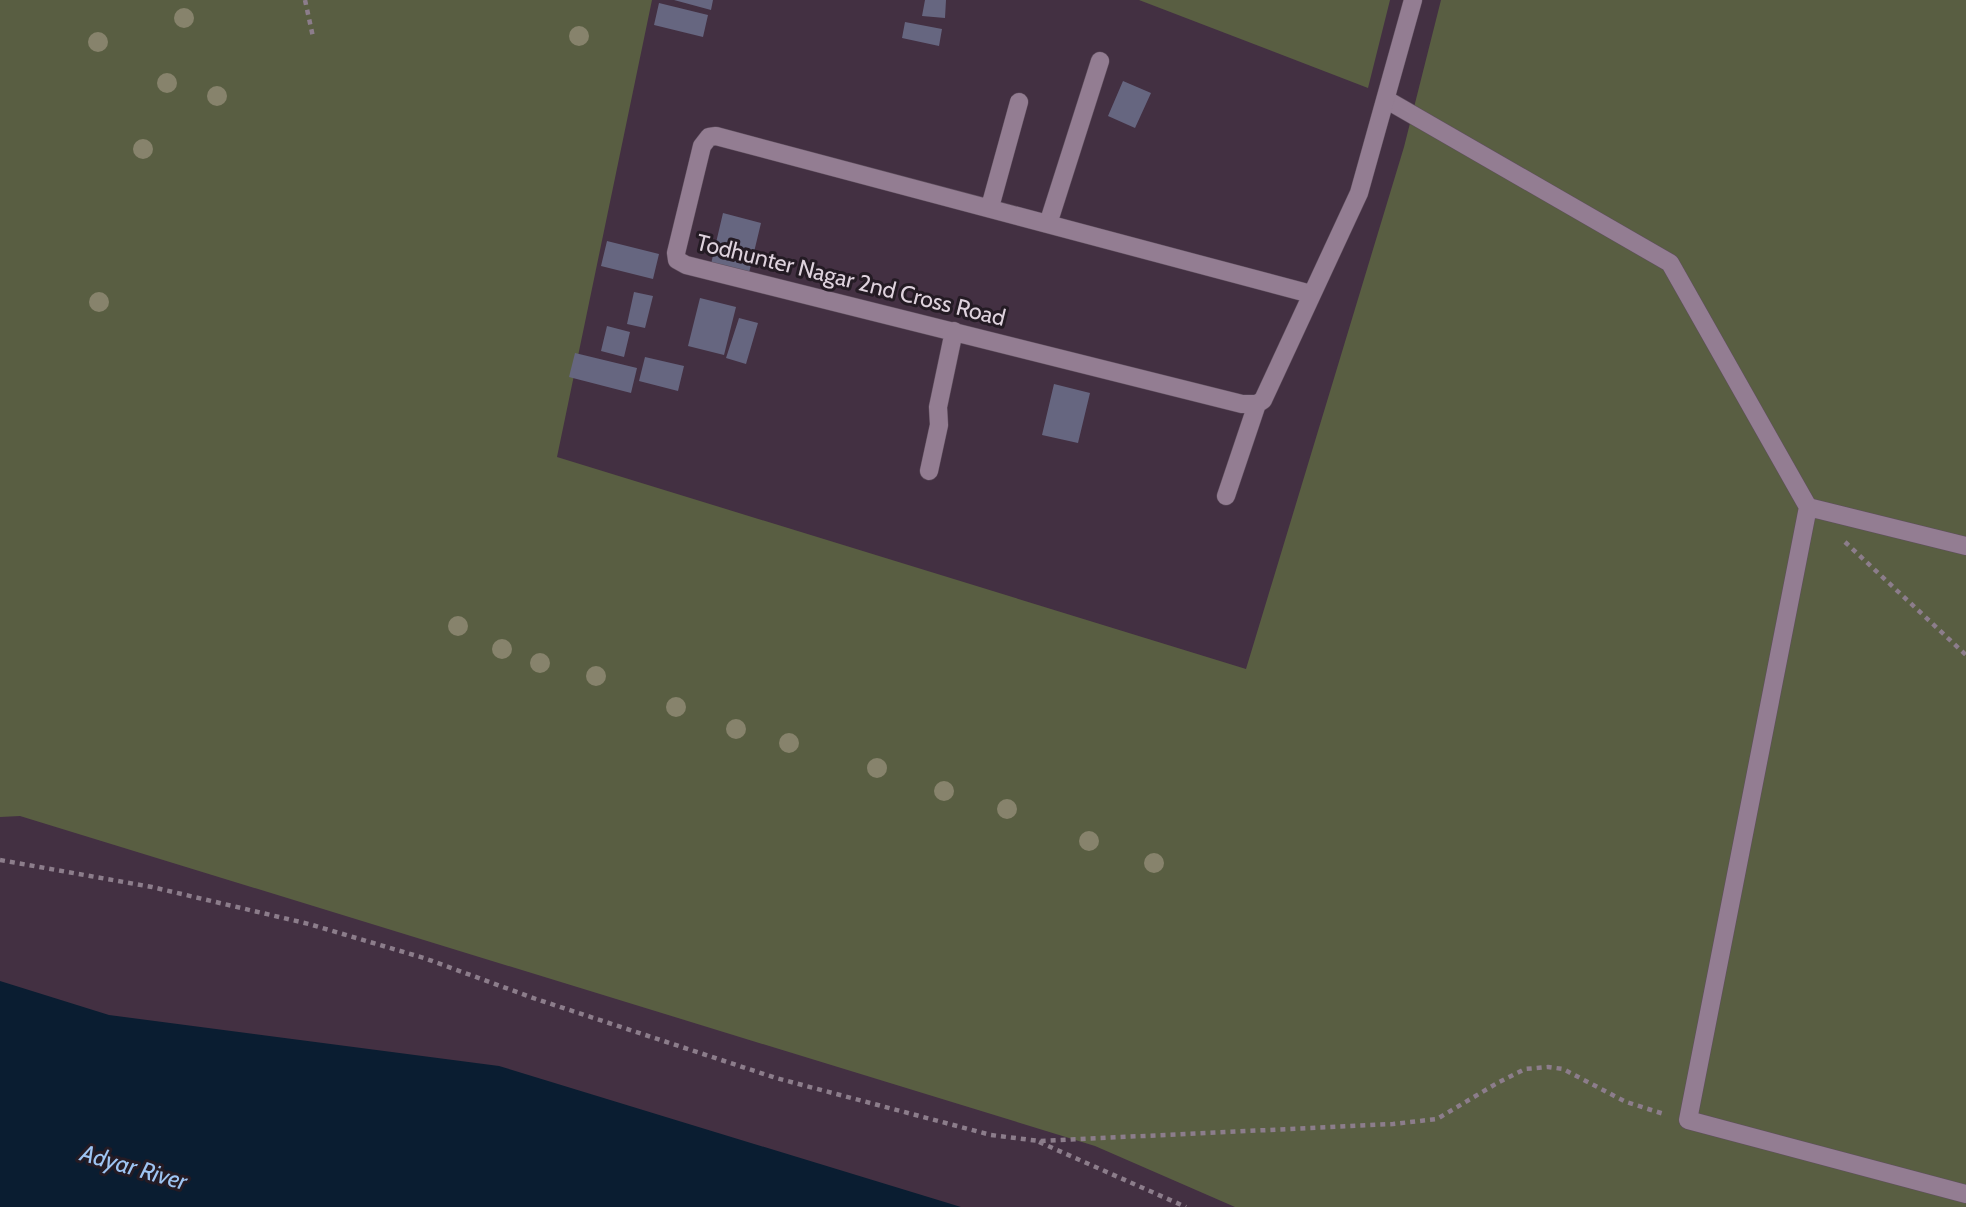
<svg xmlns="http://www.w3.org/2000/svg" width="1966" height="1207" font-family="Cabin,sans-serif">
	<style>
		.green { fill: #595e42 }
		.water { fill: #0a1d31 }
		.building { fill: #666680 }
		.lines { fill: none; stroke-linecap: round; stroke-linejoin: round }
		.lane-casing { stroke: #5f4f5e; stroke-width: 19 }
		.street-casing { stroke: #5f4f5e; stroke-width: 19 }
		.path { stroke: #8c7d8b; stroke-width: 4.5; stroke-dasharray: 5 5; stroke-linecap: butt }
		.lane { stroke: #937d92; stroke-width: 18 }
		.street { stroke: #937d92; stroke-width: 18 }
		.tree { fill: #87836c }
		.labels { text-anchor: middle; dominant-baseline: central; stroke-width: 6; stroke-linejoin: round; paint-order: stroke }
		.street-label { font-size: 23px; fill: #ded2dd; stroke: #241b24 }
		.water-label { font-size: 24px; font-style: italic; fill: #9ec4f2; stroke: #241b24 }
	</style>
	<rect width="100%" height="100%" fill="#433042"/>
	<path class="green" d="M0,0H652L557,457L1246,669L1404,147L1441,0H1966V1207H1235L1095,1146L20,816L0,817Z
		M1139,0H1390L1368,88Z"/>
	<path class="water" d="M0,981L109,1015L499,1066L961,1207H0Z"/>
	<path class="building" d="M674,0H713L711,10Z
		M925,0H946L945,18L922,16Z
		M659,3L708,15L703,37L654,25Z
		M905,22L942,29L939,46L902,38Z
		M1123,81L1151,93L1135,128L1108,116Z
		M723,213L761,223L749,273L711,264Z
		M607,241L659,254L653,279L601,266Z
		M634,292L653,296L645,328L627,324Z
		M700,298L736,307L724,355L688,346Z
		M739,318L758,323L746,364L726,358Z
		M607,326L630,332L624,357L601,351Z
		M575,353L637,368L631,393L569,377Z
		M645,357L684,366L678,391L639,381Z
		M1054,384L1090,393L1078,443L1042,435Z"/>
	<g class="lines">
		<g class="lane-casing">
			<path id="lane" d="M1387,100L1670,263L1808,507L1966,546
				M1808,507L1688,1120L1966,1194"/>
		</g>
		<g class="street-casing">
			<path id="street" d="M990,207L1019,102
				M1048,224L1100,61
				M1311,294L716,136L709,137L702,146L676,253L677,260L686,265L1242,404H1257L1263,400L1359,193L1413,0
				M929,471L939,425L938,407L954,331
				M1226,496L1257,404"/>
		</g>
		<path class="path" d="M305,0L313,37
			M1845,542L1966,655
			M0,860L152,887L309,924L424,958L536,999L776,1078L991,1135L1039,1141L1393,1124L1437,1119L1499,1082L1525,1069L1548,1067L1563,1069L1626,1102L1664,1114
			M1039,1142L1186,1207"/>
		<use href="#lane" class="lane"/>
		<use href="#street" class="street"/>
	</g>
	<g class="tree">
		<circle cx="184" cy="18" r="10"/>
		<circle cx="579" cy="36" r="10"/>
		<circle cx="98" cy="42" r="10"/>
		<circle cx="167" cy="83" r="10"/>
		<circle cx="217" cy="96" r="10"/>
		<circle cx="143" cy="149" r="10"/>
		<circle cx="99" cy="302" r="10"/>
		<circle cx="458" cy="626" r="10"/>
		<circle cx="502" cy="649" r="10"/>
		<circle cx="540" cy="663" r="10"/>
		<circle cx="596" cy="676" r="10"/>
		<circle cx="676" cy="707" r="10"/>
		<circle cx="736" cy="729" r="10"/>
		<circle cx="789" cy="743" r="10"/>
		<circle cx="877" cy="768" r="10"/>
		<circle cx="944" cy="791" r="10"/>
		<circle cx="1007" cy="809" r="10"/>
		<circle cx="1089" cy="841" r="10"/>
		<circle cx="1154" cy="863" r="10"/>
	</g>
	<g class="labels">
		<g class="street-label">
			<text transform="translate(851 280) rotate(14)">Todhunter Nagar 2nd Cross Road</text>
		</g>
		<g class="water-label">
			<text transform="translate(134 1167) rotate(16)">Adyar River</text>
		</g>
	</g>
</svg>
